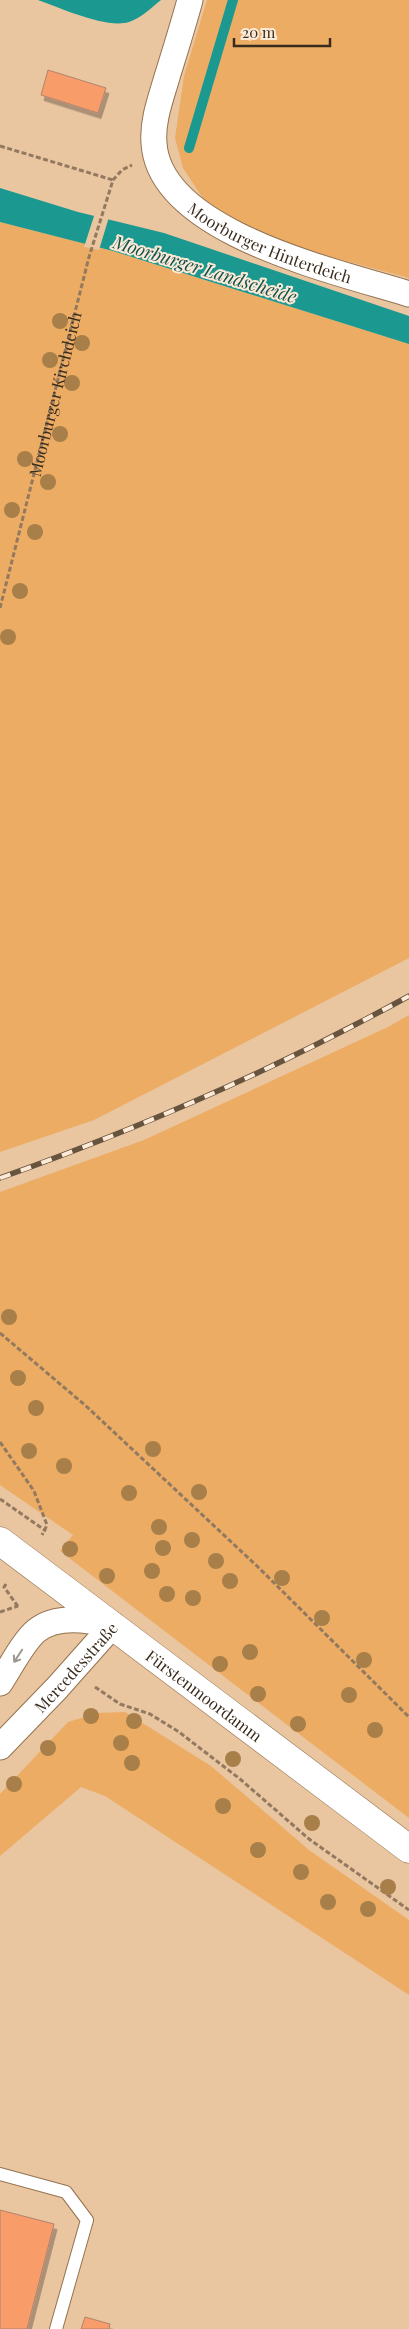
<svg xmlns="http://www.w3.org/2000/svg" width="409" height="2329" font-family="'Playfair Display',serif">
	<style>
		.green { fill: #ecac63 }
		.water { fill: #1b9991 }
		.pier { fill: #e9c5a0 }
		.lines { fill: none; stroke-linecap: round; stroke-linejoin: round }
		.stream { stroke: #1b9991; stroke-width: 10 }
		.building { fill: #f89c6b; stroke: #b0836d; filter: url(#shadow) }
		.service-casing { stroke: #947350; stroke-width: 14 }
		.minor-casing { stroke: #947350; stroke-width: 27 }
		.secondary-casing { stroke: #947350; stroke-width: 29 }
		.path { stroke: #92795f; stroke-width: 3; stroke-dasharray: 5 2.5; stroke-linecap: butt }
		.service { stroke: #fff; stroke-width: 12 }
		.minor { stroke: #fff; stroke-width: 25 }
		.secondary { stroke: #fff; stroke-width: 28 }
		.rail-casing { stroke: #67543f; stroke-width: 5.5 }
		.rail { stroke: #fcead7; stroke-width: 4; stroke-dasharray: 11; stroke-linecap: butt }
		.tree { fill: #a87f49 }
		.oneway { stroke: #9c968e }
		.labels { text-anchor: middle; dominant-baseline: central; stroke-width: 4; stroke-linejoin: round; paint-order: stroke }
		.street-label { font-size: 16px; fill: #3a2c1d; stroke: #fcead7 }
		.water-label { font-size: 18px; font-style: italic; fill: #11524e; stroke: #fcead7 }
	</style>
	<defs>
		<filter id="shadow"><feDropShadow dx="3" dy="5.5" stdDeviation="0" flood-color="#0004"/></filter>
	</defs>
	<rect width="100%" height="100%" fill="#e9c5a0"/>
	<path class="green" d="M207,0H409V278L280,243L224,218L204,200L183,168L175,138L184,76Z
		M0,222L113,251L409,344V958L94,1120L0,1152Z
		M409,1015V1818L60,1551L73,1535L0,1485V1192L144,1140L388,1027Z
		M125,1712L211,1766L309,1850L409,1920V1995L105,1796L81,1787L0,1856V1794L68,1722L98,1713Z"/>
	<path class="water" d="M38,0H161C151,8 141,18 129,22C106,29 61,8 38,0Z
		M0,188L78,212L164,233L409,316V344L113,251L0,222Z"/>
	<path class="pier" d="M95,213L109,217L99,250L84,247Z"/>
	<g class="lines">
		<path class="stream" d="M189,148L233,0"/>
	</g>
	<path class="building" d="M48,70L106,88L98,113L41,95Z
		M0,2210L54,2224L27,2329H0Z
		M85,2317L110,2324L109,2329H81Z"/>
	<g class="lines">
		<g class="service-casing">
			<path id="service" d="M0,2174L66,2192L87,2220L56,2329"/>
		</g>
		<g class="minor-casing">
			<g id="minor">
				<path id="s2" d="M190,0C183,26 175,51 167,77C161,98 152,121 154,143C159,233 339,272 409,294"/>
				<path d="M0,1683C10,1668 23,1642 36,1631C57,1614 88,1620 113,1625"/>
				<path id="s3" d="M0,1747L57,1688L113,1625"/>
			</g>
		</g>
		<g class="secondary-casing">
			<g id="secondary">
				<path id="s4" d="M0,1541L409,1849"/>
			</g>
		</g>
		<g class="path">
			<path d="M0,146L113,180"/>
			<path id="s1" d="M0,608L89,257L113,180L122,170L132,165"/>
			<path d="M0,1333L86,1406L258,1567L409,1717"/>
			<path d="M0,1442L34,1491L47,1525L42,1535"/>
			<path d="M0,1499L46,1531"/>
			<path d="M6,1584L4,1587L19,1608"/>
			<path d="M0,1612L18,1606"/>
			<path d="M95,1687L120,1704L150,1714L179,1732L240,1779L309,1839L409,1910"/>
		</g>
		<use href="#service" class="service"/>
		<use href="#minor" class="minor"/>
		<use href="#secondary" class="secondary"/>
		<g class="rail-casing">
			<path id="rail" d="M0,1178C141,1128 278,1068 409,996"/>
		</g>
		<use href="#rail" class="rail"/>
	</g>
	<g class="tree">
		<circle cx="60" cy="321" r="8"/>
		<circle cx="82" cy="343" r="8"/>
		<circle cx="50" cy="360" r="8"/>
		<circle cx="72" cy="383" r="8"/>
		<circle cx="60" cy="434" r="8"/>
		<circle cx="25" cy="459" r="8"/>
		<circle cx="48" cy="482" r="8"/>
		<circle cx="12" cy="510" r="8"/>
		<circle cx="35" cy="532" r="8"/>
		<circle cx="20" cy="591" r="8"/>
		<circle cx="8" cy="637" r="8"/>
		<circle cx="9" cy="1317" r="8"/>
		<circle cx="18" cy="1378" r="8"/>
		<circle cx="36" cy="1408" r="8"/>
		<circle cx="153" cy="1449" r="8"/>
		<circle cx="29" cy="1451" r="8"/>
		<circle cx="64" cy="1466" r="8"/>
		<circle cx="199" cy="1492" r="8"/>
		<circle cx="129" cy="1493" r="8"/>
		<circle cx="159" cy="1527" r="8"/>
		<circle cx="192" cy="1540" r="8"/>
		<circle cx="163" cy="1548" r="8"/>
		<circle cx="70" cy="1549" r="8"/>
		<circle cx="216" cy="1561" r="8"/>
		<circle cx="152" cy="1571" r="8"/>
		<circle cx="107" cy="1576" r="8"/>
		<circle cx="282" cy="1578" r="8"/>
		<circle cx="230" cy="1581" r="8"/>
		<circle cx="167" cy="1594" r="8"/>
		<circle cx="193" cy="1598" r="8"/>
		<circle cx="322" cy="1618" r="8"/>
		<circle cx="250" cy="1652" r="8"/>
		<circle cx="364" cy="1660" r="8"/>
		<circle cx="220" cy="1664" r="8"/>
		<circle cx="258" cy="1694" r="8"/>
		<circle cx="349" cy="1695" r="8"/>
		<circle cx="91" cy="1716" r="8"/>
		<circle cx="134" cy="1721" r="8"/>
		<circle cx="298" cy="1724" r="8"/>
		<circle cx="375" cy="1730" r="8"/>
		<circle cx="121" cy="1743" r="8"/>
		<circle cx="48" cy="1748" r="8"/>
		<circle cx="233" cy="1759" r="8"/>
		<circle cx="132" cy="1763" r="8"/>
		<circle cx="14" cy="1784" r="8"/>
		<circle cx="223" cy="1806" r="8"/>
		<circle cx="312" cy="1823" r="8"/>
		<circle cx="258" cy="1850" r="8"/>
		<circle cx="301" cy="1872" r="8"/>
		<circle cx="388" cy="1887" r="8"/>
		<circle cx="328" cy="1902" r="8"/>
		<circle cx="368" cy="1909" r="8"/>
	</g>
	<defs><path id="oneway-shaft" d="M-6 0H5M1.5-3L5.5 0L1.5 3" fill="none" stroke-width="1.6" stroke-linecap="round" stroke-linejoin="round" transform="scale(1.25)"/></defs>
	<use class="oneway" href="#oneway-shaft" transform="translate(18 1656) rotate(123)"/>
	<g class="labels">
		<g class="street-label">
			<text stroke="none"><textPath href="#s2" startOffset="311">Moorburger Hinterdeich</textPath></text>
			<text stroke="none"><textPath href="#s1" startOffset="221">Moorburger Kirchdeich</textPath></text>
			<text stroke="none"><textPath href="#s3" startOffset="110">Mercedesstraße</textPath></text>
			<text stroke="none"><textPath href="#s4" startOffset="256">Fürstenmoordamm</textPath></text>
		</g>
		<g class="water-label">
			<text transform="translate(205 269) rotate(17)">Moorburger Landscheide</text>
		</g>
	</g>
	<path d="M234 38v8h96v-8" fill="none" stroke="#3a2c1d" stroke-width="2.5"/>
	<text x="242" y="38" font-size="15" fill="#3a2c1d" stroke="#fcead7" stroke-width="4" paint-order="stroke">20 m</text>
</svg>
